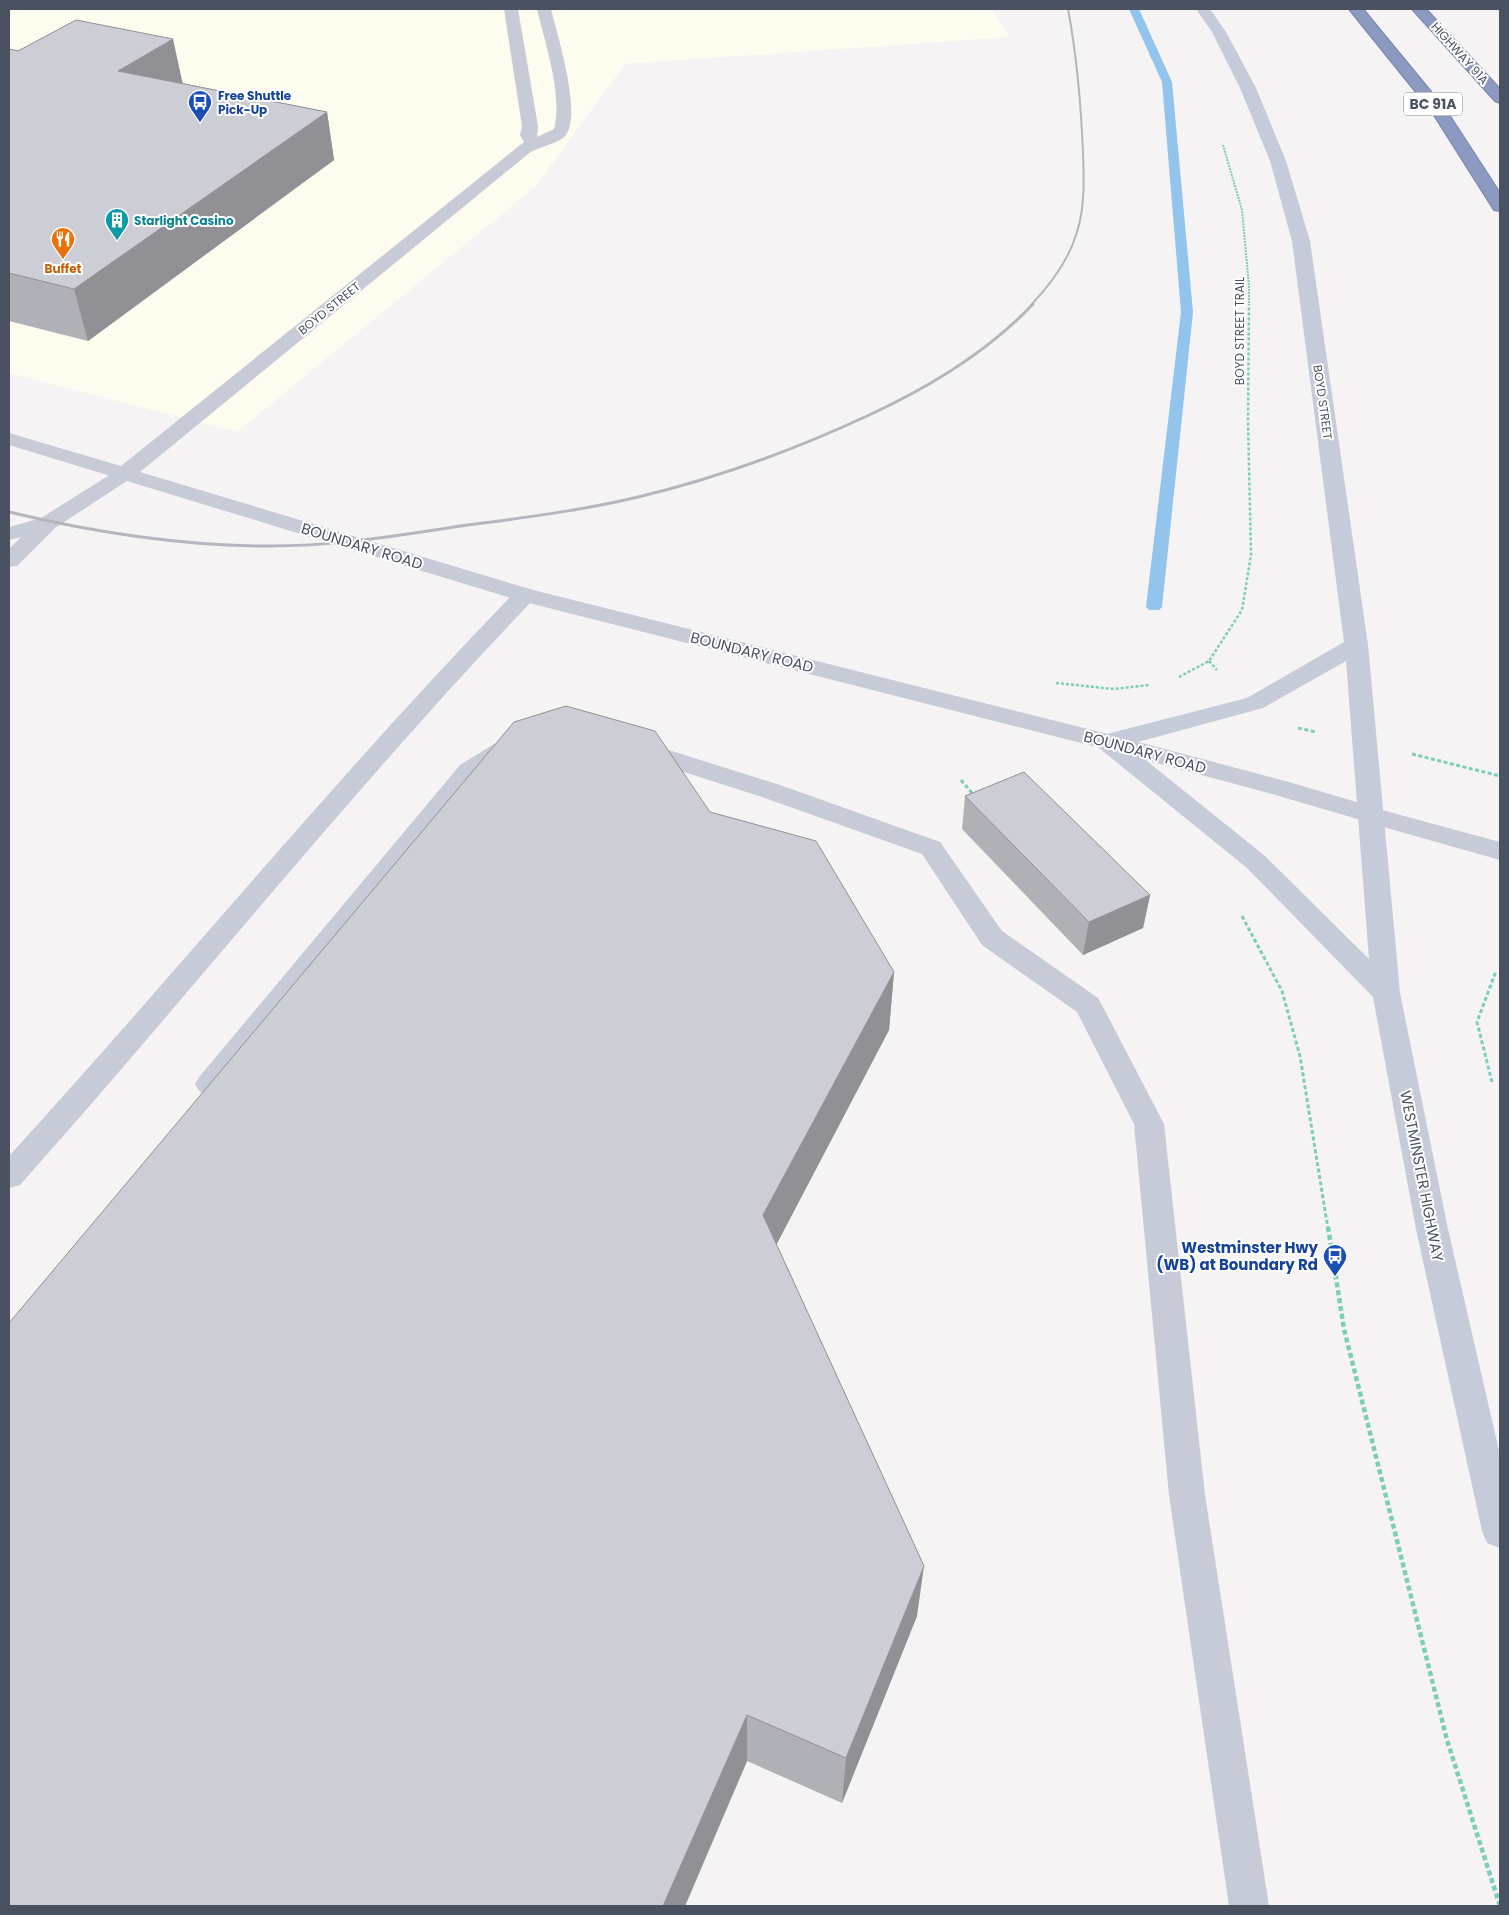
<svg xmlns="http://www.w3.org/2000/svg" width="1509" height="1915" font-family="Poppins,sans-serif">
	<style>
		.commercial { fill: #fdfcef }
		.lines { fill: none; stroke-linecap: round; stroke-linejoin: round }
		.stream { fill: #92c4ec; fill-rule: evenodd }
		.motorway-casing { stroke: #7784ac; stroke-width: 2 }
		.path-far3 { stroke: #7cceb9; stroke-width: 2; stroke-dasharray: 2 1; stroke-linecap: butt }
		.path-far2 { stroke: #7cceb9; stroke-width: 2.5; stroke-dasharray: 3 2; stroke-linecap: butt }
		.path-far1 { stroke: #7cceb9; stroke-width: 3; stroke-dasharray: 4 2.5; stroke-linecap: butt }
		.path { stroke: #7cceb9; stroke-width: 4.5; stroke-dasharray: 5 3; stroke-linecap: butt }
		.service { fill: #c7cbd7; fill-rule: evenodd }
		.minor { fill: #c7cbd7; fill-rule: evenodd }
		.tertiary { fill: #c7cbd7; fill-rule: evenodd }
		.secondary { fill: #c6cbda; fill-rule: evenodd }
		.motorway { fill: #8c99c0; fill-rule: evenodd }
		.rail-far1 { stroke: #b5b6bd; stroke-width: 2 }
		.rail { stroke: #b5b6bd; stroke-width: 3 }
		.wall { fill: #b0b1b7 }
		.shaded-wall { fill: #909095 }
		.building { fill: #cdced5; stroke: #909095 }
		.labels { text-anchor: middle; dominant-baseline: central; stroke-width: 4; stroke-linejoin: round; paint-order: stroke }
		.far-street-label { font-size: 12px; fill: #4a5160; stroke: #fff }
		.far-transit-label { font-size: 12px; font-weight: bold; fill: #164399; stroke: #fff; text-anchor: start }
		.far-culture-label { font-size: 12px; font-weight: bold; fill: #0d838f; stroke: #fff; text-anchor: start }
		.far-food-label { font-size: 12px; font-weight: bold; fill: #c56008; stroke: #fff }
		.shield { fill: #fff; stroke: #808590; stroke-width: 1 }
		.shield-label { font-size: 14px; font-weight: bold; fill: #4a5160 }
		.street-label { font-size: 15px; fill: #4a5160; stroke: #fff }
		.transit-label { font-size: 15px; font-weight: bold; fill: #164399; stroke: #fff; text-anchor: end }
	</style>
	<rect width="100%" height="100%" fill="#f5f3f3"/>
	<path class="commercial" d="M9,9H991L1010,37L625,64L536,186L237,432L9,373Z"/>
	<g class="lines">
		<path class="stream" d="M1129,9H1139L1172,82L1193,312L1162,607L1159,610H1149L1146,607L1181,312L1162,82Z"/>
		<g class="motorway-casing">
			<path id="motorway" d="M1349,9H1363L1446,110L1500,193V211L1494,210L1432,112Z
				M1412,9H1426L1500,89V103L1495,101Z"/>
		</g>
		<path class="path-far3" d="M1223,145L1242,210L1249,286V305"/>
		<path class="path-far2" d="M1209,661L1217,670
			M1179,677L1209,661L1242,610L1251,555L1248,420L1249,304
			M1056,683L1114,689L1149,685"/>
		<path class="path-far1" d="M1298,728L1316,732
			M1412,754L1500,776
			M961,780L972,793
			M1242,916L1282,991L1300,1056L1328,1229
			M1492,1082L1477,1022L1496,971"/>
		<path class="path" d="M1328,1227L1344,1329L1447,1740L1500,1906"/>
		<path class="service" d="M126,467L133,469L136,473L133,477L55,528L17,566L9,567V549L21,537L9,540V527L41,518L119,469Z
			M525,588L533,590L536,595L533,600C354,787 193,991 20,1185L9,1188V1156C180,969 340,772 517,590Z
			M508,739L517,741L520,747L517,753L478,777L220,1092L210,1095L200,1092L195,1084L200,1076L460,765L499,741Z
			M640,741L780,785L940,842L1002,931L1098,998L1102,1005L1164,1124L1205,1495L1269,1906H1229L1169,1495L1134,1124L1077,1012L982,945L922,854L762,797L631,755L628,749L631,743Z"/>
		<path class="minor" d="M504,9H518L538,126L537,137L554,129C563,96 545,43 537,9H551C557,34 583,116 565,136C558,144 539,146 528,154L140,472L533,590L1108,734L1289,782L1380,809L1384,815L1380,821L1371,823L1272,794L1105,749L517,600L9,445V433L121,466L524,142L520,135L522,126Z"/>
		<path class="tertiary" d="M1371,807L1500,842V860L1362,821L1358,815L1362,809Z"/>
		<path class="secondary" d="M1196,9H1210L1226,32L1256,88L1286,161L1310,241L1368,645L1400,993L1448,1229L1500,1455V1548L1487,1543L1482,1531L1416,1229L1373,997L1247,868L1099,748L1096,742L1099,736L1247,698L1344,642L1292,241L1270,161L1240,88L1212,32ZM1346,661L1369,959L1265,856L1127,745L1263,708Z"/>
		<use href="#motorway" class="motorway"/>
		<path class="rail-far1" d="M1031,305C1051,284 1069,260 1077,232C1085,207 1084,179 1083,153C1081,104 1077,57 1068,9"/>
		<path class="rail" d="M9,512C92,532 175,545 261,546C328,547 395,536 461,526C520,518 580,511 638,497C717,478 794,450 867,416C928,388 987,353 1033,304"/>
	</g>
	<path class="wall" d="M9,49L327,112L334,160L88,341L9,321Z
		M965,796L1150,895L1143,928L1083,955L962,829Z
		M710,812L894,972L889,1030L776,1245L917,1616L842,1803L747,1761L685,1906H9Z"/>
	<path class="shaded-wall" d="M173,39L183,85L118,71Z
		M327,112L334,160L88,341L74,289Z
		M1150,895L1143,928L1083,955L1089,922Z
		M894,972L889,1030L762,1272L763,1215Z
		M924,1566L917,1616L842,1803L846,1758Z
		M747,1715V1761L685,1906H663Z"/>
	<path class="building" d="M76,20L173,39L118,71L327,112L74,289L9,273V49L18,51Z
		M566,706L655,731L710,812L816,841L894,972L763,1215L924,1566L846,1758L747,1715L663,1906H9V1323L514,722Z
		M1024,772L1150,895L1089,922L965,796Z"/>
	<defs>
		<g id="bus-pin" transform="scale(1.25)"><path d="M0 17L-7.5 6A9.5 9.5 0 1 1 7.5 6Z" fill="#1a4fb4" stroke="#fff"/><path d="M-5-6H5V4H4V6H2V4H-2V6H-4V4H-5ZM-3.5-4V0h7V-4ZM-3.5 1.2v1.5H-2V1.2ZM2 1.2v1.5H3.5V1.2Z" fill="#fff"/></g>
		<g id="building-pin" transform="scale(1.25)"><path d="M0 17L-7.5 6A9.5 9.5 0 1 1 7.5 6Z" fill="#0f9aa8" stroke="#fff"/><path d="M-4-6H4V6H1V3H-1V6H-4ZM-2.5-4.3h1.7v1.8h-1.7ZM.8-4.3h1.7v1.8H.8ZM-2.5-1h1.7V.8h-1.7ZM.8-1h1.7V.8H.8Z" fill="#fff"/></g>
		<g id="restaurant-pin" transform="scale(1.25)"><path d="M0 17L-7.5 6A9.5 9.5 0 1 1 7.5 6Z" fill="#e8710a" stroke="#fff"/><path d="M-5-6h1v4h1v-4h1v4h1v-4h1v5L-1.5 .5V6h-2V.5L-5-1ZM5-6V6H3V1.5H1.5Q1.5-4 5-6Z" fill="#fff"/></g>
	</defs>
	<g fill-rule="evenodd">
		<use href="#bus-pin" x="200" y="102"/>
		<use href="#building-pin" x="117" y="220"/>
		<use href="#restaurant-pin" x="63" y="239"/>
		<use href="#bus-pin" x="1335" y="1256"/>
	</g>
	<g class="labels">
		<g class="far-street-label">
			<text transform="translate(1460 53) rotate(48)">HIGHWAY 91A</text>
			<text transform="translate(329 308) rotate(-39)">BOYD STREET</text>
			<text transform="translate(1239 331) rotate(-90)">BOYD STREET TRAIL</text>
			<text transform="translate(1323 402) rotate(82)">BOYD STREET</text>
		</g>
		<g class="far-transit-label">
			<text x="218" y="95">Free Shuttle<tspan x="218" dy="14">Pick-Up</tspan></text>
		</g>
		<g class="far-culture-label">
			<text x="134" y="220">Starlight Casino</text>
		</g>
		<g class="far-food-label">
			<text x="63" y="268">Buffet</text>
		</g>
		<rect class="shield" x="1404" y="92.5" width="58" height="23" rx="4"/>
		<g class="shield-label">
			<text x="1433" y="104">BC 91A</text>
		</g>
		<g class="street-label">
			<text transform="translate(362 546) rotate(17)">BOUNDARY ROAD</text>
			<text transform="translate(752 652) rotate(14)">BOUNDARY ROAD</text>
			<text transform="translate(1145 752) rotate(15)">BOUNDARY ROAD</text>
			<text transform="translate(1422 1176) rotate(79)">WESTMINSTER HIGHWAY</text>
		</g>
		<g class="transit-label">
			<text x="1318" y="1247">Westminster Hwy<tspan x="1318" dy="17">(WB) at Boundary Rd</tspan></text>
		</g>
	</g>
	<rect width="1509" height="1915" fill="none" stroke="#4a5160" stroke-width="20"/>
</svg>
